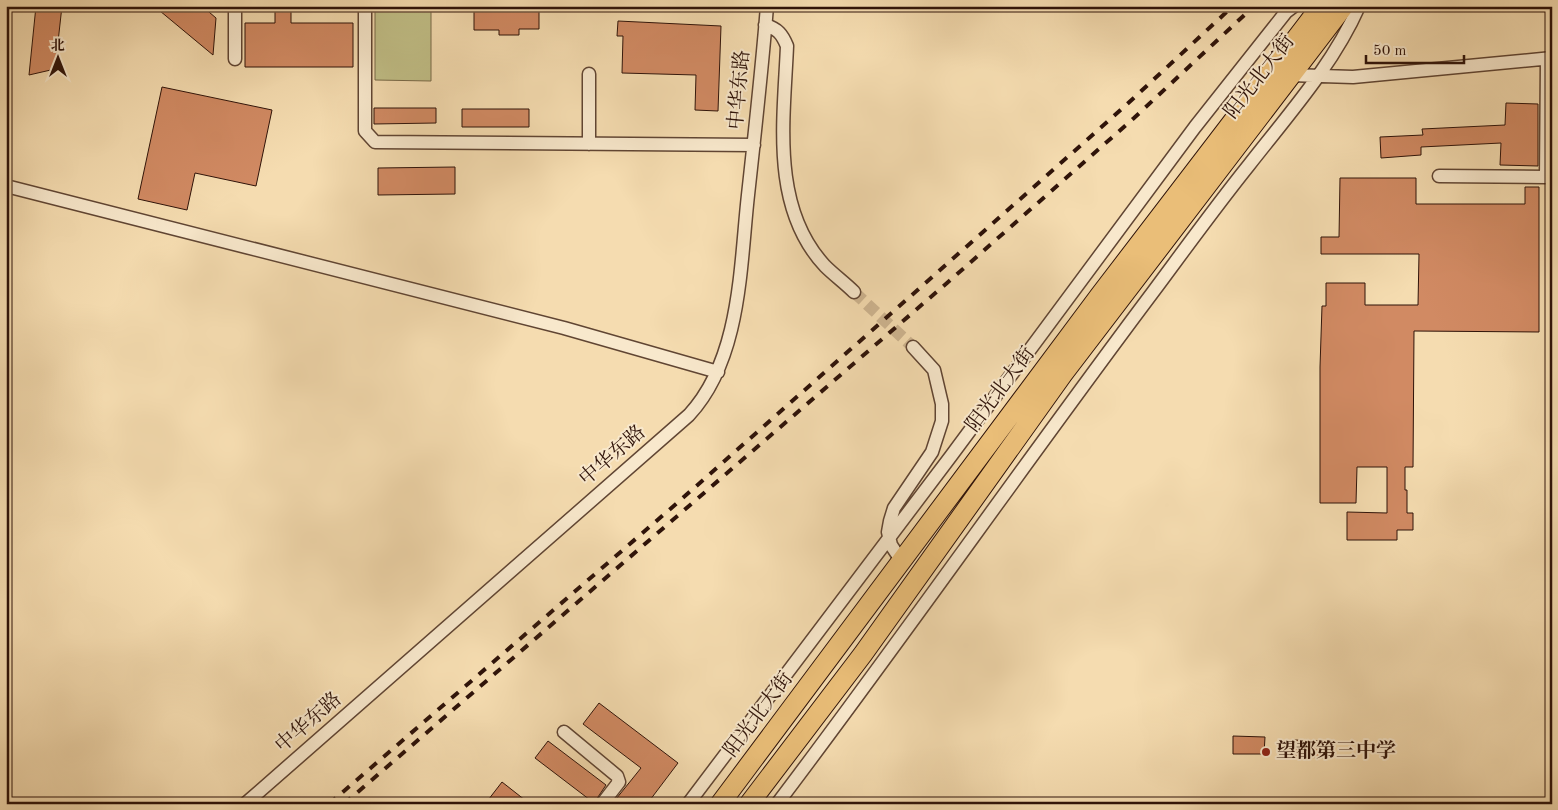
<svg xmlns="http://www.w3.org/2000/svg" width="1558" height="810" font-family="'Old Standard TT','Noto Serif SC',serif">
	<style>
		.green { fill: #c1bf87; stroke: #786948 }
		.building { fill: #d18a63; stroke: #2f1309 }
		.lines { fill: none; stroke-linecap: round; stroke-linejoin: round }
		.minor-tunnel { stroke: #cdb48f; stroke-width: 12; stroke-dasharray: 12 6; stroke-linecap: butt }
		.minor-casing { stroke: #604533; stroke-width: 15 }
		.highway-casing { stroke: #2f1309; stroke-width: 21 }
		.minor { stroke: #f8e8cc; stroke-width: 12 }
		.highway { stroke: #eabe78; stroke-width: 19 }
		.rail { stroke: #2f1309; stroke-width: 4; stroke-dasharray: 9 9; stroke-linecap: butt }
		.poi-dot { fill: #8f2418; stroke: #f8e8cc; stroke-width: 2 }
		.labels { text-anchor: middle; dominant-baseline: central; stroke-width: 4; stroke-linejoin: round; paint-order: stroke }
		.street-label { font-size: 20px; fill: #2f1309; stroke: #f8e8cc }
		.poi-label { font-size: 20px; font-weight: bold; fill: #2f1309; stroke: #f8e8cc; text-anchor: start }
	</style>
	<rect width="100%" height="100%" fill="#f5dcb0"/>
	<filter id="stains"><feTurbulence type="fractalNoise" baseFrequency=".004" numOctaves="4"/><feColorMatrix values="0 0 0 0 .2 0 0 0 0 .09 0 0 0 0 .02 0 0 0 .5 -.17"/></filter>
	<radialGradient id="worn" r=".72"><stop offset=".6" stop-color="#630" stop-opacity="0"/><stop offset="1" stop-color="#630" stop-opacity=".3"/></radialGradient>
	<path class="green" d="M375,6H431V81L375,80Z"/>
	<path class="building" d="M36,6H62L55,69L29,75Z
		M154,6H202L216,18L213,55Z
		M474,6H539V29H519V35H499V30H474Z
		M275,9H291V23H353V67H245V23H275Z
		M618,21L721,26L718,111L695,110L696,75L622,73L623,36H617Z
		M162,87L272,110L256,186L195,173L187,210L138,199Z
		M1506,103L1538,104V166L1500,165L1501,143L1421,147V155L1381,158L1380,137L1423,135L1422,129L1505,125Z
		M374,108H436V123L374,124Z
		M462,109H529V127H462Z
		M455,167V194L378,195V168Z
		M1340,178H1416V204H1525V187H1539V332L1414,331L1413,467H1405V490H1407V513H1413V530H1397V540H1347V512L1387,513V467H1357L1356,503H1320V367L1322,306H1326V283H1365V305H1418L1419,254H1321V237H1339Z
		M599,703L678,763L647,804H612L641,768L583,724Z
		M1233,736L1265,737L1264,754H1233Z
		M1294,740L1331,741V758L1293,757Z
		M548,741L606,785L594,803L535,758Z
		M502,782L530,804H485Z"/>
	<g class="lines">
		<path class="minor-tunnel" d="M854,292L913,347"/>
		<g class="minor-casing">
			<path id="minor" d="M235,6V59
				M365,6V131L375,142L754,145
				M765,25C778,29 782,34 787,46C784,119 770,207 825,266C834,275 845,283 854,292
				M1290,75L1353,77L1552,58
				M589,144V74
				M1439,176L1546,177L1547,59
				M6,186L564,328L718,372
				M901,560L891,545L888,532L890,521L894,508L932,452L942,421V404L934,370L913,347
				M564,732L617,776L619,782L602,804
				M245,804L689,415C741,359 740,267 748,195C755,132 762,69 767,6
				M688,804L951,456L1195,127L1286,12L1294,6
				M777,804C905,635 1026,461 1153,292C1185,249 1216,206 1249,165C1288,115 1333,65 1359,6"/>
		</g>
		<g class="highway-casing">
			<path id="highway" d="M720,804L1100,295L1321,6
				M749,804L863,654L1063,374L1344,6"/>
		</g>
		<use href="#minor" class="minor"/>
		<use href="#highway" class="highway"/>
		<path class="rail" d="M329,804L676,504L1124,107L1233,6
			M344,804L947,283L1134,118L1254,6"/>
	</g>
	<circle class="poi-dot" cx="1266" cy="752" r="5"/>
	<g class="labels">
		<g class="street-label">
			<text transform="translate(1260 77) rotate(-52)">阳光北大街</text>
			<text transform="translate(740 90) rotate(-85)">中华东路</text>
			<text transform="translate(1001 390) rotate(-53)">阳光北大街</text>
			<text transform="translate(613 456) rotate(-41)">中华东路</text>
			<text transform="translate(759 715) rotate(-53)">阳光北大街</text>
			<text transform="translate(309 723) rotate(-41)">中华东路</text>
		</g>
		<g class="poi-label">
			<text x="1276" y="752">望都第三中学</text>
		</g>
	</g>
	<rect width="1558" height="810" fill="none" stroke="#f5dcb0" stroke-width="25"/>
	<rect x="8" y="8" width="1543" height="795" fill="none" stroke="#2f1309" stroke-width="2.5"/>
	<rect x="12" y="12" width="1533" height="785" fill="none" stroke="#2f1309"/>
	<g transform="translate(58 58)" stroke="#f8e8cc" stroke-width="4" paint-order="stroke">
	<path d="M0-4L9 19L0 12L-9 19Z" fill="#2f1309"/>
	<text y="-8" font-size="14" font-weight="bold" text-anchor="middle" fill="#2f1309">北</text>
	</g>
	<path d="M1366 55v8h98v-8" fill="none" stroke="#2f1309" stroke-width="2.5"/>
	<text x="1373" y="55" font-size="15" fill="#2f1309" stroke="#f8e8cc" stroke-width="4" paint-order="stroke">50 m</text>
	<rect width="100%" height="100%" filter="url(#stains)"/>
	<rect width="100%" height="100%" fill="url(#worn)"/>
</svg>
